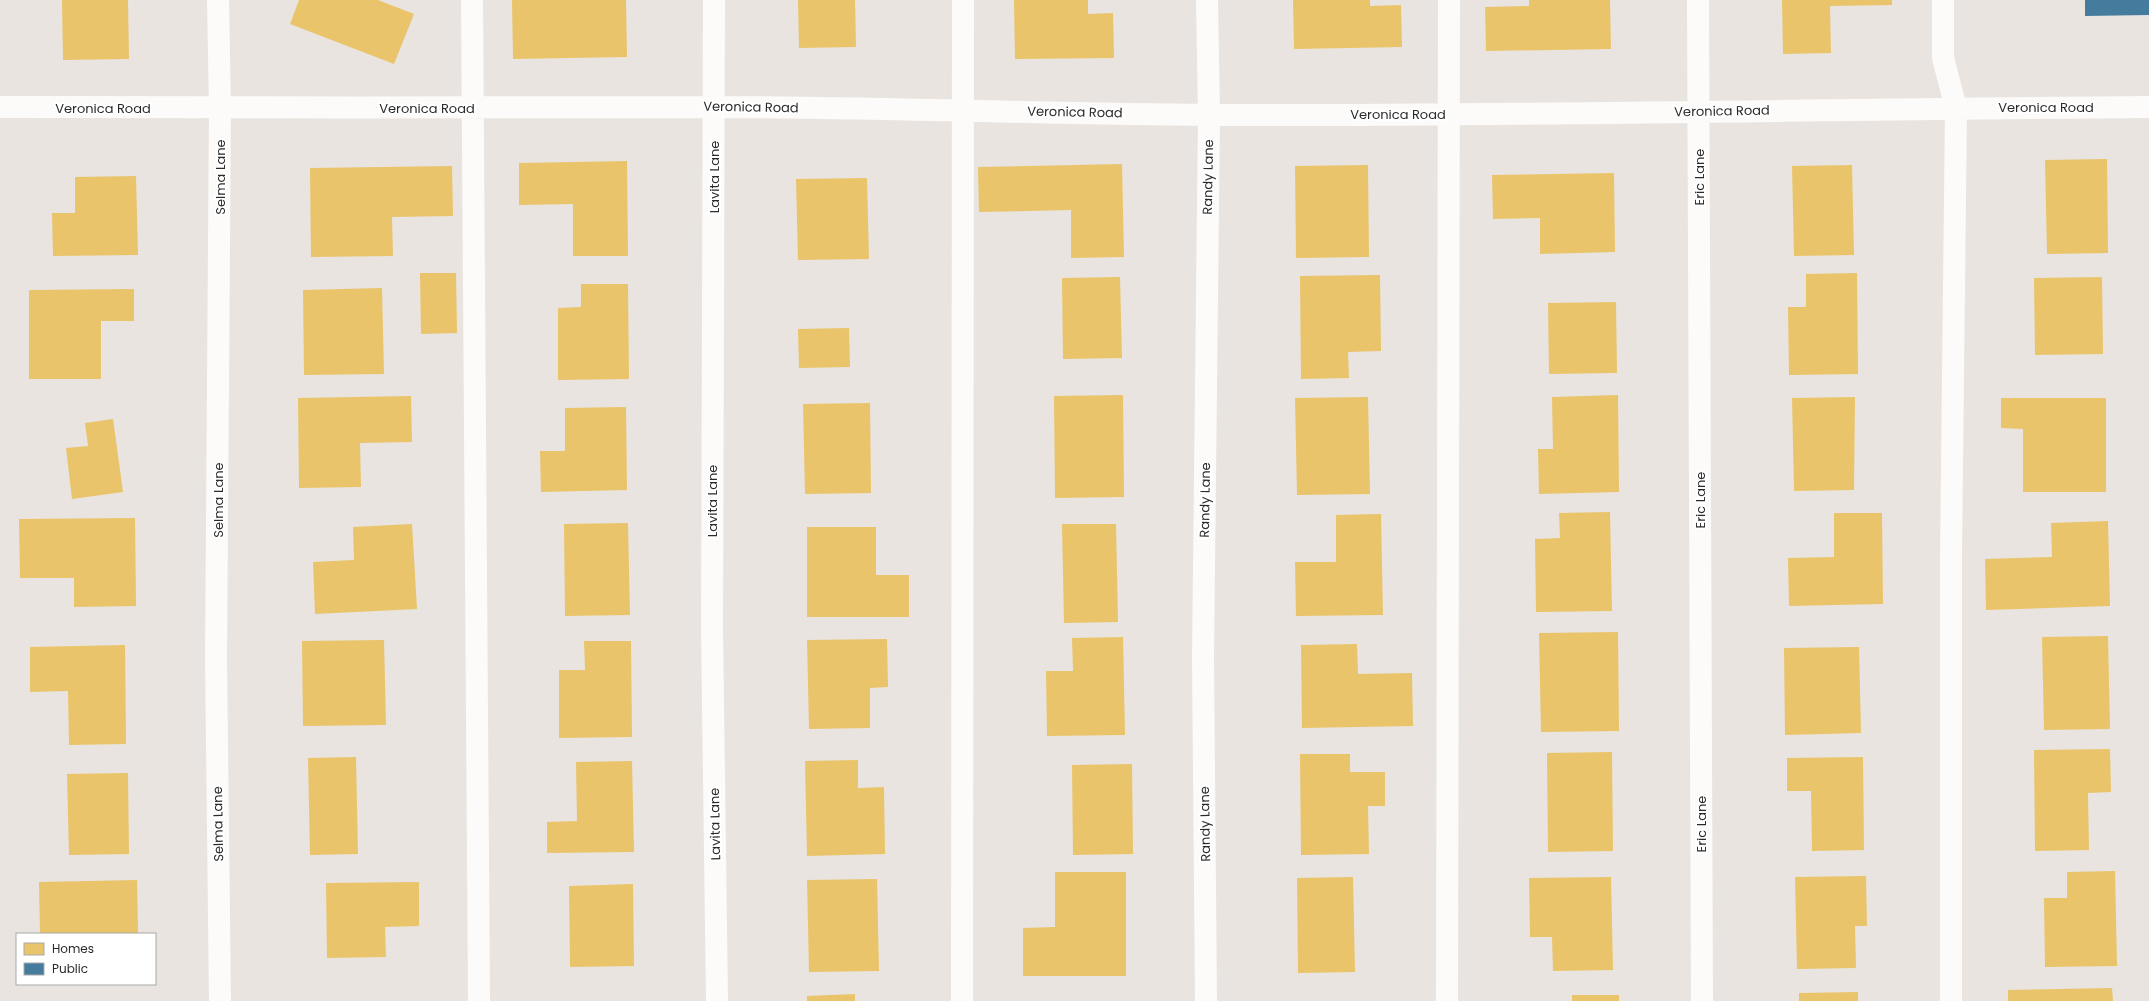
<svg xmlns="http://www.w3.org/2000/svg" width="2149" height="1001" font-family="Poppins,sans-serif">
	<style>
		.homes { fill: #e9c46a }
		.public { fill: #457b9d }
		.lines { fill: none; stroke-linecap: round; stroke-linejoin: round }
		.minor { stroke: #fcfbfa; stroke-width: 22 }
		.labels { text-anchor: middle; dominant-baseline: central; stroke-width: 4; stroke-linejoin: round; paint-order: stroke }
		.street-label { font-size: 13px; fill: #2a2a2a; stroke: #fff }
	</style>
	<rect width="100%" height="100%" fill="#e9e4df"/>
	<path class="homes" d="M62,0H128L129,59L63,60Z
		M299,0H378L414,14L394,64L290,24Z
		M512,0H626L627,57L513,59Z
		M798,0H855L856,47L799,48Z
		M1014,0H1088V14L1113,13L1114,58L1015,59Z
		M1293,0H1370V6L1401,5L1402,47L1294,49Z
		M1529,0H1610L1611,49L1486,51L1485,7L1529,6Z
		M1782,0H1892V5L1830,6L1831,53L1783,54Z
		M2107,159L2108,253L2047,254L2045,160Z
		M627,161L628,256H573V204L519,205V163Z
		M1122,164L1124,257L1071,258V210L979,212L978,167Z
		M1368,165L1369,257L1296,258L1295,166Z
		M1852,165L1854,255L1794,256L1792,166Z
		M452,166L453,216L392,217L393,256L311,257L310,168Z
		M1614,173L1615,252L1540,254V218L1493,219L1492,175Z
		M136,176L138,255L53,256L52,213H75V177Z
		M867,178L869,259L798,260L796,179Z
		M420,273H456L457,333L421,334Z
		M1857,273L1858,374L1789,375L1788,307H1806V274Z
		M1380,275L1381,351L1348,352L1349,378L1301,379L1300,276Z
		M1120,277L1122,358L1063,359L1062,278Z
		M2102,277L2103,354L2035,355L2034,278Z
		M581,284H628L629,379L558,380V308L581,307Z
		M382,288L384,374L304,375L303,290Z
		M134,289V321H101V379H29V290Z
		M1616,302L1617,373L1549,374L1548,303Z
		M849,328L850,367L799,368L798,329Z
		M1123,395L1124,497L1055,498L1054,396Z
		M1618,395L1619,492L1539,494L1538,449H1553L1552,397Z
		M411,396L412,442L360,443L361,487L299,488L298,398Z
		M1368,397L1370,494L1297,495L1295,398Z
		M1855,397L1854,490L1794,491L1792,398Z
		M2001,398H2106V492H2023V429L2001,428Z
		M870,403L871,493L805,494L803,404Z
		M626,407L627,490L541,492L540,451H565V408Z
		M113,419L123,492L72,499L66,448L88,446L85,423Z
		M1610,512L1612,611L1536,612L1535,539L1560,538L1559,513Z
		M1834,513H1882L1883,604L1789,606L1788,558L1834,557Z
		M1381,514L1383,615L1296,616L1295,562H1336V515Z
		M135,518L136,606L74,607V578H20L19,519Z
		M2108,521L2110,606L1986,610L1985,559L2052,557L2051,523Z
		M628,523L630,615L565,616L564,524Z
		M412,524L417,609L315,614L313,562L354,560L353,527Z
		M1062,524H1116L1118,622L1064,623Z
		M807,527H876V575H909V617H807Z
		M1618,632L1619,731L1541,732L1539,633Z
		M2108,636L2110,729L2044,730L2042,637Z
		M1123,637L1125,735L1047,736L1046,671H1073L1072,638Z
		M887,639L888,687L870,688V728L809,729L807,640Z
		M384,640L386,725L303,726L302,641Z
		M584,641H631L632,737L559,738V670H585Z
		M1357,644L1358,674L1412,673L1413,726L1302,728L1301,645Z
		M125,645L126,744L69,745L68,691L30,692V647Z
		M1859,647L1861,733L1785,735L1784,648Z
		M2110,749L2111,792L2088,793L2089,850L2035,851L2034,750Z
		M1612,752L1613,851L1548,852L1547,753Z
		M1300,754H1350V772H1385V806H1368L1369,854L1301,855Z
		M356,757L358,854L310,855L308,758Z
		M1863,757L1864,850L1812,851L1811,791H1787V758Z
		M858,760V788L884,787L885,854L807,856L805,761Z
		M632,761L634,852L547,853V822L577,821L576,762Z
		M1132,764L1133,854L1073,855L1072,765Z
		M128,773L129,854L69,855L67,774Z
		M2115,871L2117,966L2045,967L2044,898H2067V872Z
		M1055,872H1126V976H1023V928L1055,927Z
		M1866,876L1867,926H1855L1856,968L1797,969L1795,877Z
		M1353,877L1355,972L1298,973L1297,878Z
		M1611,877L1613,970L1553,971L1552,937H1530L1529,878Z
		M877,879L879,971L809,972L807,880Z
		M137,880L138,934H40L39,882Z
		M419,882V926L385,927L386,957L327,958L326,883Z
		M633,884L634,966L570,967L569,886Z
		M2112,988L2113,1001H2008V990Z
		M1858,992V1001H1799V993Z
		M855,994V1001H807V996Z
		M1572,995H1619V1001H1572Z"/>
	<path class="public" d="M2085,0H2149V15L2085,16Z"/>
	<g class="lines">
		<path class="minor" d="M218,0L220,109L216,659L220,1001
			M472,0L479,1001
			M714,0L712,628L717,1001
			M1698,0L1702,1001
			M1943,0V58L1956,108L1951,557V1001
			M0,107C238,109 475,106 713,107C878,107 1044,114 1209,115C1523,116 1836,109 2149,107
			M962,1001L963,0
			M1206,1001L1203,658L1209,115L1207,0
			M1447,1001L1449,0"/>
	</g>
	<g class="labels">
		<g class="street-label">
			<text transform="translate(751 107) rotate(1)">Veronica Road</text>
			<text x="2046" y="107">Veronica Road</text>
			<text x="103" y="108">Veronica Road</text>
			<text x="427" y="108">Veronica Road</text>
			<text transform="translate(1722 111) rotate(-1)">Veronica Road</text>
			<text transform="translate(1075 112) rotate(1)">Veronica Road</text>
			<text x="1398" y="114">Veronica Road</text>
			<text transform="translate(220 177) rotate(-90)">Selma Lane</text>
			<text transform="translate(714 177) rotate(-90)">Lavita Lane</text>
			<text transform="translate(1208 177) rotate(-89)">Randy Lane</text>
			<text transform="translate(1699 177) rotate(-90)">Eric Lane</text>
			<text transform="translate(218 500) rotate(-90)">Selma Lane</text>
			<text transform="translate(1205 500) rotate(-89)">Randy Lane</text>
			<text transform="translate(1700 500) rotate(-90)">Eric Lane</text>
			<text transform="translate(712 501) rotate(-90)">Lavita Lane</text>
			<text transform="translate(218 824) rotate(-91)">Selma Lane</text>
			<text transform="translate(715 824) rotate(-91)">Lavita Lane</text>
			<text transform="translate(1205 824) rotate(-91)">Randy Lane</text>
			<text transform="translate(1701 824) rotate(-90)">Eric Lane</text>
		</g>
	</g>
	<rect x="16" y="933" width="140" height="52" fill="#ffffff" stroke="#aaaaaa"/>
	<rect x="24" y="943" width="20" height="12" fill="#e9c46a" stroke="#aaaaaa"/>
	<text x="52" y="953" font-size="12" fill="#2a2a2a">Homes</text>
	<rect x="24" y="963" width="20" height="12" fill="#457b9d" stroke="#aaaaaa"/>
	<text x="52" y="973" font-size="12" fill="#2a2a2a">Public</text>
</svg>
